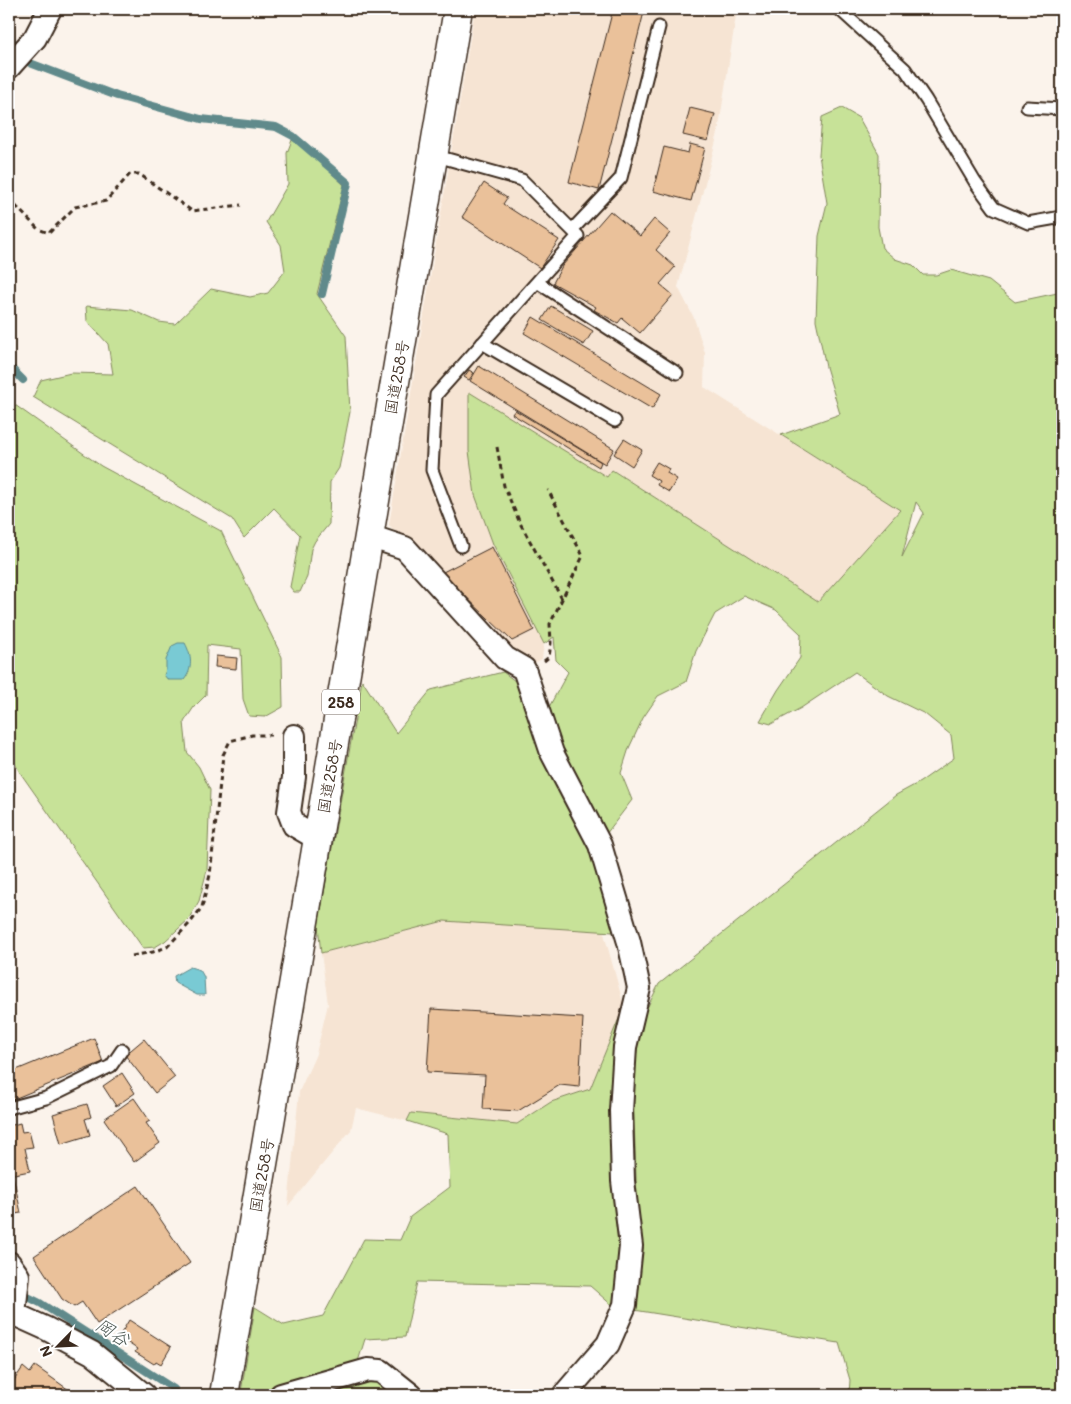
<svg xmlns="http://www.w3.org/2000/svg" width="1071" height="1404" font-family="Mali,'Klee One',sans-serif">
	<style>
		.built { fill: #f6e4d3 }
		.green { fill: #c7e298; stroke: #81865b; fill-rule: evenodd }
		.water { fill: #79cad4; stroke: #608a8b }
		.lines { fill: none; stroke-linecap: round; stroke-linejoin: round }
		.stream { stroke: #608a8b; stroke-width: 8 }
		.building { fill: #eac19a; stroke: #3b2a1e }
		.service-casing { stroke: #3b2a1e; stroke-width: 15 }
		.minor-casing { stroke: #3b2a1e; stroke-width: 26 }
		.trunk-casing { stroke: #3b2a1e; stroke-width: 31 }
		.path { stroke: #3b2a1e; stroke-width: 3; stroke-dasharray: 5 4; stroke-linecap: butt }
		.service { stroke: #fff; stroke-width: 11 }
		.minor { stroke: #fff; stroke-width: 22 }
		.trunk { stroke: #fff; stroke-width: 28 }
		.labels { text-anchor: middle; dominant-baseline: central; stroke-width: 4; stroke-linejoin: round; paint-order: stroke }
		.shield { fill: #fff; stroke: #766a62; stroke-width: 1 }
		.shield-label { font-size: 15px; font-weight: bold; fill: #3b2a1e }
		.street-label { font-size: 16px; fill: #3b2a1e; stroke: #fff }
		.water-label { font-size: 18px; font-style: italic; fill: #4e5a55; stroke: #fff }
	</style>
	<rect width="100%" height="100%" fill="#fbf3eb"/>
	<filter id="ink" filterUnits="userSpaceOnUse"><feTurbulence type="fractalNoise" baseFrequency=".02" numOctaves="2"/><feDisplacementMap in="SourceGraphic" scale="10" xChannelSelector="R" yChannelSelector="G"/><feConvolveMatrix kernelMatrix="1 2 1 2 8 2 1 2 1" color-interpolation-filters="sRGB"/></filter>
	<g filter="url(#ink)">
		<path class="built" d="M475,9H578L588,11L591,9H737L718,133L678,287L694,318L705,353L704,387L900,510L818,602L612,470L607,478L470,393L469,451L475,495L493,544L544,644L542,659L530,665L508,653L389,525Z
			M444,921L603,930L624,1006L590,1089L551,1102L517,1124L411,1113L407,1121L356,1108L351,1130L288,1206L299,1092L316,1054L328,1004L321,953Z"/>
		<path class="green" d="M842,108L859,118L879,154L878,227L882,248L895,259L913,265L923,275H936L951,270L989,281L1015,302L1062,292V1395H849L850,1380L839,1343L634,1310L637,1207L632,1060L645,1012L659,984L896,795L920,782L954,758L951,735L925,714L888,696L855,672L801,708L771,724L760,721L778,690L800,658L801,634L776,610L744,596L715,614L696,651L686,682L658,696L643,718L629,748L621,773L632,800L606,834L554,731L549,707L568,672L556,660L554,637L544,644L493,544L475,495L469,451V392L607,477L612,470L818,602L900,510L781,435L840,414L826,367L816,320L819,236L827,203L819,155L822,117ZM916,502L924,513L902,557Z
			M292,140L304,147L344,185L317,294L346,336L350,412L339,468L330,482L329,524L315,541L311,549L307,577L300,592H294L290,587L300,535L274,508L244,538L232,519L33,397L41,380L71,373L113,374L108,344L87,321L86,306L132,310L159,322L175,324L211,289L250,297L268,293L285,271L281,245L266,222L288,184L287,153Z
			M15,405L101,466L221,531L282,657L283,707L265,717L249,716L243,699L241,649L207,645L206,695L194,707L184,722L187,752L199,767L210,790L207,870L199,901L188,920L165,941L155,947L143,948L19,771L9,753V406Z
			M503,672L523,687L599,862L613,932L444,921L321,953L318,926L362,680L396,733L431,690Z
			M624,1006L610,1100L622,1241L614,1307L590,1286L417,1282L405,1337L365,1339L356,1368L257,1395L241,1392L255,1307L284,1325L323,1316L364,1239L400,1240L410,1217L450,1187L448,1134L407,1121L411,1113L517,1124L551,1102L590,1089Z
			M378,1377L401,1395H296Z"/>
		<path class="water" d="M178,643H185C192,656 193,669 184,680H168L164,675L166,670V660L172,646Z
			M190,967L200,970L204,977L205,995H197L175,983L174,976Z"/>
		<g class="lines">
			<path class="stream" d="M9,35L13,43
				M30,63L117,96L201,119L276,127L293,136L348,183L322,294
				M9,366L23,380
				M18,1292L40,1303L174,1389"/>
		</g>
		<path class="building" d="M613,9H631L644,12L599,190L569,182Z
			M690,108L715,114L708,141L683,135Z
			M690,144L705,148L691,201L653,191L664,147L688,153Z
			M484,183L507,198L503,204L559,240L540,268L462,217Z
			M610,211L640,236L654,219L670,233L656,250L675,267L660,284L673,295L640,333L622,318L618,323L594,310L596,307L553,283L562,266Z
			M551,306L593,331L584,345L542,320Z
			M533,317L661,394L652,409L524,333Z
			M479,366L614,449L605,464L470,381Z
			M469,370L474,373L469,380L464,377Z
			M515,410L601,462L599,467L512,414Z
			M624,439L642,450L632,466L614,454Z
			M657,462L669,469L667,473L677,479L669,492L657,485L659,481L649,475Z
			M492,547L534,630L512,641L441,573Z
			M216,656L237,658L236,669L215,667Z
			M431,1009L583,1018L579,1087L560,1085L518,1111L483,1109L485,1075L427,1072Z
			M94,1038L103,1062L9,1101V1073Z
			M144,1039L175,1077L155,1093L125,1055Z
			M122,1073L135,1093L116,1106L103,1086Z
			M134,1098L150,1121L146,1123L160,1143L134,1162L104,1119Z
			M87,1104L91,1117L85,1119L90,1135L61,1144L53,1114Z
			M20,1123L22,1132L29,1131L33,1147L25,1148L30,1171L9,1175V1126Z
			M13,1175L21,1213L9,1215V1176Z
			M138,1186L190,1263L97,1324L82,1302L74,1307L62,1299L34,1256Z
			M129,1320L171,1347L161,1364L156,1361L154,1364L135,1352L137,1349L119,1337Z
			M35,1366L69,1390L66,1395H9V1388L23,1367L30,1373Z
			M9,1368L16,1374L9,1385Z"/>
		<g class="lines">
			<g class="service-casing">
				<path id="service" d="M839,9L905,69L926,100L975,182L994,208L1028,223L1062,217
					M1027,107L1062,109
					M433,155L522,180L578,236L436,395L432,470L461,546
					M572,230L621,178L659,27
					M537,282L677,373
					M482,343L615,421
					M9,1108L46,1098L111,1066L122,1050"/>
			</g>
			<g class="minor-casing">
				<path id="minor" d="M9,67L35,38L50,9
					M369,536L405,548L505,658L524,669L552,753L600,845L629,942L639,988L625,1047L621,1111L623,1181L631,1246L625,1305L608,1344L564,1395
					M294,736V777L289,812L294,825L318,839
					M9,1263L18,1276L14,1314L45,1328L92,1353L144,1395
					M281,1395L368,1370L381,1371L411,1395"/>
			</g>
			<g class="trunk-casing">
				<path id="trunk" d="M224,1395L458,9"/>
			</g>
			<path class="path" d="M9,199L38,229L49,233L75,207L106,201L130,174H139L192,211L241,205
				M497,447L504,486L520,523L562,599
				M544,661L549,657L551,643L550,624L583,556L548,490
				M132,956L153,952L167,947L190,923L202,907L210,875L223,755L230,741L252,735H271"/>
			<use href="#service" class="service"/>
			<use href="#minor" class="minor"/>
			<use href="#trunk" class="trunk"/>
		</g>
	</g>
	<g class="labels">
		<rect class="shield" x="322" y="689.5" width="38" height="25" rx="4"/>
		<g class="shield-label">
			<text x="341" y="702">258</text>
		</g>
		<g class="street-label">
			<text transform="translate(396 377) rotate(-80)">国道258号</text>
			<text transform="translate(329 776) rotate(-80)">国道258号</text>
			<text transform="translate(261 1175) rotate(-80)">国道258号</text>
		</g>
		<g class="water-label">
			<text transform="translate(113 1332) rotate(33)">岡谷</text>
		</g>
	</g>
	<rect width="1071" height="1404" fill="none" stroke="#fff" stroke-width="30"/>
	<rect x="15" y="15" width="1041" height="1374" fill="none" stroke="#3b2a1e" stroke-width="2" filter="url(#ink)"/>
	<g transform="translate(58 1346) rotate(246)" stroke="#ffffff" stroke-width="4" paint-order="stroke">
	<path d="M0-4L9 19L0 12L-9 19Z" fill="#3b2a1e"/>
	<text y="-8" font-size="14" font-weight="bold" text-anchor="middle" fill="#3b2a1e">N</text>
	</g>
</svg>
